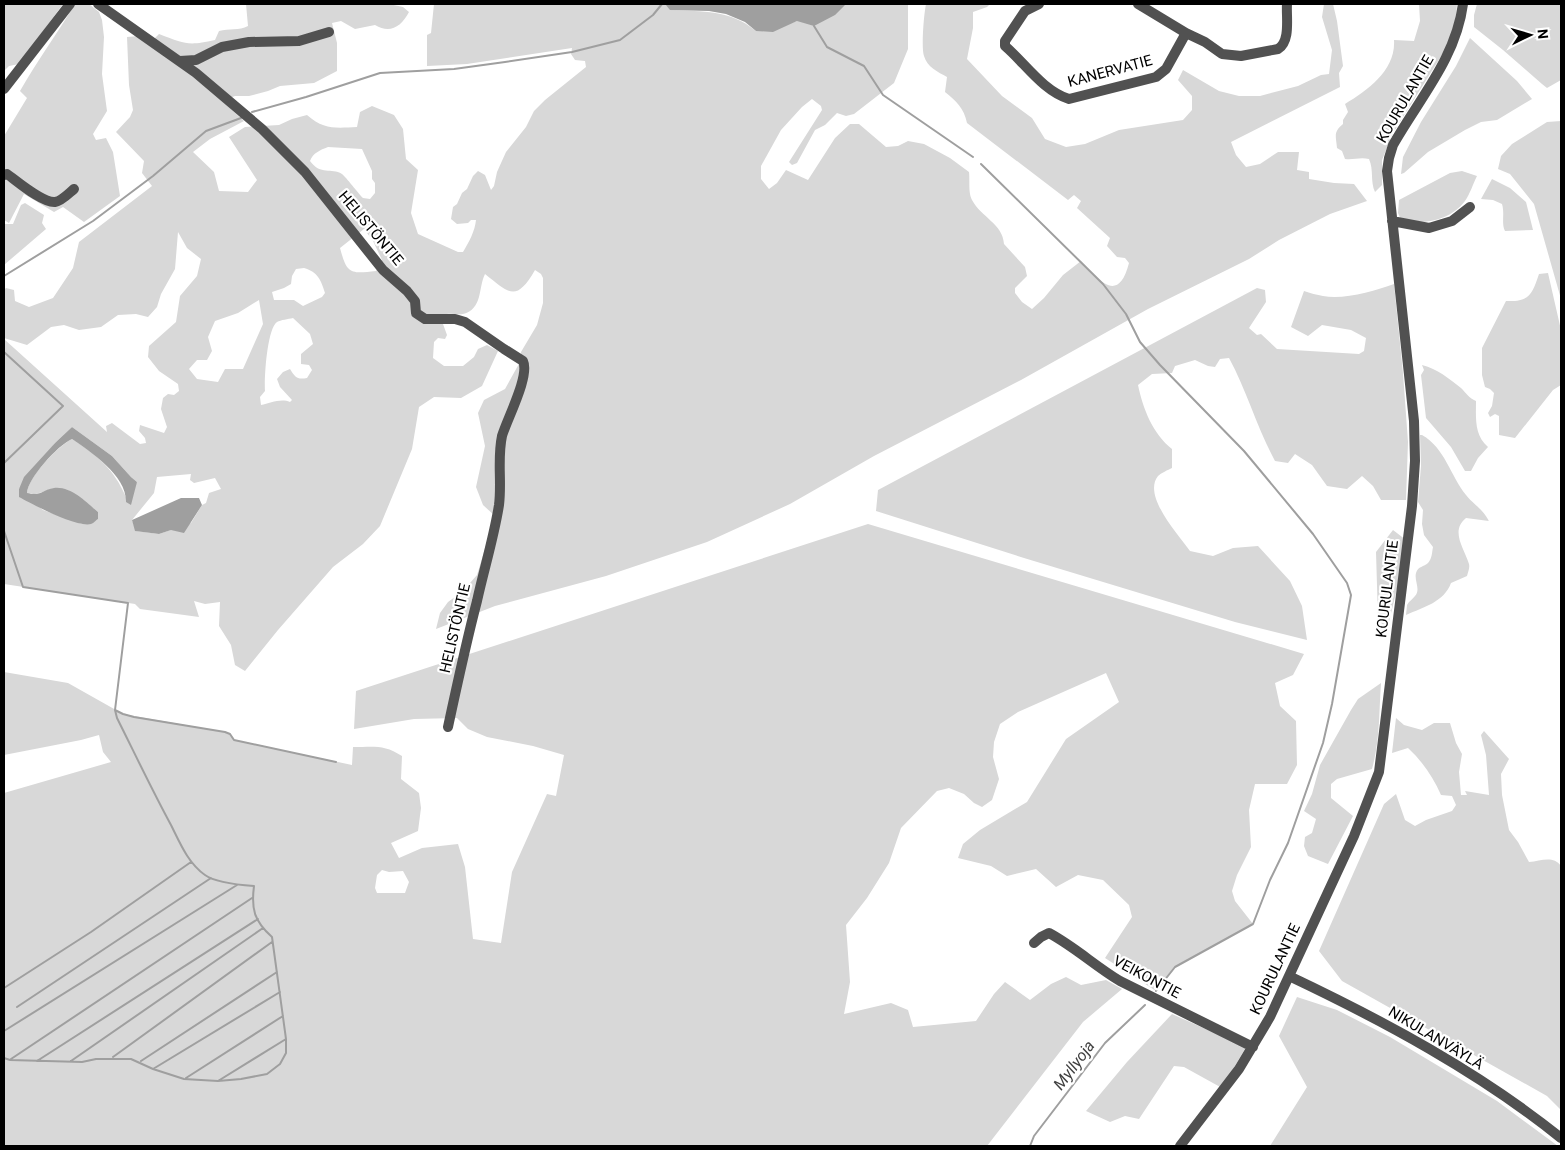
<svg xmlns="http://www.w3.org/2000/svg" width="1565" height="1150" font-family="Roboto,sans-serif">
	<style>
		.green { fill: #d8d8d8; fill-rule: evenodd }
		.water { fill: #9f9f9f }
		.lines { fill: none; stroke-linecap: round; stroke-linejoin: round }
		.stream { stroke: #9f9f9f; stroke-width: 2 }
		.minor { stroke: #515151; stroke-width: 10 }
		.labels { text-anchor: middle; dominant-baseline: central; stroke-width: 4.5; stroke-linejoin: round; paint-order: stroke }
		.street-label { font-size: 15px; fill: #000; stroke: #fff }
		.water-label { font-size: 16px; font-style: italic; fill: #404040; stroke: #fff }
	</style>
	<rect width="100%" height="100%" fill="#fff"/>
	<path class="green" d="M4,4H63L19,64L9,66L4,71Z
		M75,4H89L99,12L102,20L104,37L102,74L107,111L93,134L96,140L106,138L113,152L120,196L84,222L63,207L54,212L24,194L9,223L4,220V136L27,98L20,91C37,61 57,34 75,4Z
		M246,4H389L403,7L409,12C401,27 390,34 375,25L355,29L341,21L332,23L337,43V71L314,83L280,86L268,91L249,96H235L222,101L244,121L210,139L193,152L214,172L219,191L248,192L257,180L229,137L245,127L279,125L292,119L307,115C324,130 336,128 357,127L360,112L372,106L394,115L403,129L406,159L418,170L411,213L418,234L458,252H463C469,242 475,231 476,220H471L468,223L457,224L451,219L453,207L457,204L462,193L467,189L473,176L478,171L485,175L491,190L494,186L497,172L506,152L526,127L534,111L545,100L586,67L585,61L575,60L571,54L572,48L467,64L427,66V35L431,33L434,4H665L671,10C703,12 729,9 756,31L788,24L845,5L846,4H908V49L894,83L854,114L846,116L837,113L825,125L815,130L797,163L792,165L789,162L822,110L821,106L812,99L802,107L781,130L761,166V179L769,189L777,183L786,170L808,180L835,138L850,124H859L886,147L898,146L908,141L924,144L950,158L969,172C970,180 968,193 972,200C981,217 1003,224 1004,244L1025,267L1027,276L1015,288V293L1022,302L1032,309L1044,298L1063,275L1081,261C1099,280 1118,305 1129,263L1125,258L1117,257L1107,246L1110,238L1077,208L1081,201L1074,195L1068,200L967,123C964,108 956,101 945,92L947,77C938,72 927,67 924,56C921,48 924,13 926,4H990L987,7L973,12V28L967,59L1002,96L1032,118L1045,139L1066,147L1085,144L1119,130L1183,120L1192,110V96L1178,80L1183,70L1219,91L1239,96H1260L1298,86L1321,75L1329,74L1332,50L1322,17L1324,4H1333L1337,21L1343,66L1339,73L1340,87L1231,142L1236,155L1246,167L1260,164L1278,152H1299L1297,170L1309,172V179L1334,183L1354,184L1367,201L1330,214L1279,240L1249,259L1148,309L1021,380L874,456L790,504L707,542L606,576L495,606L436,629L440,613L448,602L463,591L477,575L495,516L483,505L476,487L485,446L478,413L484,400L505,389L520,362L521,352L537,325L543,303V278L541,274L535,270C516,303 509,293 485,274C478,288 483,309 463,314C456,315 450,312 443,315V324L447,335L445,339L438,338L434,342L433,358L444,366H463L474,357L478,349L487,345L498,351L482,386L461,398L434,397L419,407L412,449L380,526L363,544L333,567L278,630L245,671L235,665L231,645L219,626L220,602L205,604L194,601L199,617L140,609L135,604L4,584V339L107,432L106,426L112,423L140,444L146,443L145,438L139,431L140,425L164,433L167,427L161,409L163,398L168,394L174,395L179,391L178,384L159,371L148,357L149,346L176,322L180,296L197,276L201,259L187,248L178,232L175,269L161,294L157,307L148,317L136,314L118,315L101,327L79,330L64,325L51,327L27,345L4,338V290L6,288L14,290L15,301L29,307L53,298L73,268L79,242L152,186L142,173L144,161L116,132L130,117L133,110L129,85L127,37L139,36L150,43L159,34C185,44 188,46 215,40L219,31C229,28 239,31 248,26ZM328,147L362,149L372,171V179L375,183V193L370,199L363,198C358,193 346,177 342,174C331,167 321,176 310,161C313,153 320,150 328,147ZM364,229L373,241L382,260L376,271C350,274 347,274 340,248ZM304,268C318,272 321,280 325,293L322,297L303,306L294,300H274L272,292L284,288L291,284L292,276L296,269ZM259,300L263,324L243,369H225L218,382L197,379L189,369L197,360H207L212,351L208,337L215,321L238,313ZM293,318L310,334L313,344L301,354V364L309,365L312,370L307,378C297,380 295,377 290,369L283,372L277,379L280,387L292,400L290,402C281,398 270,403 261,405L260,397L265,391C264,379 267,329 277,322C281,320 288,319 293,318ZM72,427L112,456L131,477L137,482L126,497C114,469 97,455 72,439C58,446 28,477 27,493C39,495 41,492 51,489C66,485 87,503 98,512V519L82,524L43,510L19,489L56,442ZM191,474L190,480L194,483L215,478L221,489L209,493L206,503L202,505L191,523L159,534L136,531L132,520L154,493L157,477Z
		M1419,4H1457L1455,27L1445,50L1393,133L1382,160V185L1375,192C1370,181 1374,170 1369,159C1360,157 1354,160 1345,159L1342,151L1337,148C1336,136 1333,132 1343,124V120L1348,112L1345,104C1368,90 1396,70 1394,40L1414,41L1420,21Z
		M1477,4H1561V80L1547,88L1542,84L1503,50L1474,27V15Z
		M1470,38L1517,81L1532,99L1497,120L1481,122L1465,130L1428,152L1404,173L1401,174L1403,157L1421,122L1456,66Z
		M1561,121V299L1534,204L1510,174L1498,169L1501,156L1512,144L1547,122Z
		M1462,171L1477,176C1473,184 1470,194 1465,201C1450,221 1424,225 1401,220L1398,213L1399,200L1450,173Z
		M1492,179L1510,188L1526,202L1533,230L1505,231C1501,223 1505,214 1502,204L1493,200L1481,199Z
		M25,203L44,215L42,223L46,229L4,265V224H13L21,205Z
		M1548,273L1561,330V385L1553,390L1515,438L1499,435V416L1495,414L1490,417L1488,413L1492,406L1494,393L1490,389L1485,387L1482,375V348L1506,301C1530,302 1532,294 1539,274Z
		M1394,284L1403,373L1408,442L1406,500H1381L1373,486L1362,476L1347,489L1327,486L1312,465L1295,454L1288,463L1275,461C1257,428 1247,391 1229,358L1220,359L1215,367L1208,366L1195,360L1175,366L1172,373L1152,374L1138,385C1143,409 1153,434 1172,449V468C1168,470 1161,473 1158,476C1142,496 1179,535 1190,551L1213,556L1233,548L1258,546L1290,581L1302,606L1307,640L1235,622L1024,558L876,511L878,490L1257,288L1265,290L1266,302L1249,328L1257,335L1261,334L1277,349L1359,354L1364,351L1366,338L1351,330L1322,325L1308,336L1291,327L1304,291C1310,293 1317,295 1323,296C1344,300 1374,291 1394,284Z
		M1422,365C1438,369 1448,378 1461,388C1466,393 1469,398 1476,401C1476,418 1474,435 1488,447L1478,458L1471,471H1465L1451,447L1426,418L1421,375L1424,370Z
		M1420,435H1422C1445,448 1450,475 1466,495C1475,506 1481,507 1489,521L1466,518C1450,531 1464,548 1469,564C1470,568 1468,572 1467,576L1451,583C1444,602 1424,607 1406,615L1407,605C1409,601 1413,599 1415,596C1421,589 1414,581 1416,573C1418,566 1424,567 1428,563C1432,559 1432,552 1433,547L1424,535L1422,524L1423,510L1418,502L1421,466Z
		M868,524L1304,654L1293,675L1275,683L1280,706L1296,721L1297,765L1287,784H1255L1249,810L1251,847L1237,875L1232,891L1235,901L1253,924L1175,967L1156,991L1105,958L1132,917L1129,905L1103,880L1078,875L1056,887L1036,869L1007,876L991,866L958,858L963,844L980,830L1027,802L1066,739L1119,702L1106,673L1018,712L1000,724L994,742L993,757L999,779L992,800L982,807L974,803L964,794L949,788L937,791L901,828L889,863L867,898L846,925L850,982L844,1014L891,1003L908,1010L913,1027L976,1021L994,994L1005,982L1030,1000L1051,984L1066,977L1081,985L1106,980L1122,989L1083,1022L987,1146H4V793L111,762L103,752L99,735L81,740L4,755V672L68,683L123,714L225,732L230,734L235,740L352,765L353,747C373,747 384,744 402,756L401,779L419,793L421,808L418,831L391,843L399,858L422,848L458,844L465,867L473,939L501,943L512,872L547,794L556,796L564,755L533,746L487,737L468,729L457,718L414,719L354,729L356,691ZM382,870L389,872L403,871L409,882L405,893H377L375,888L377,875Z
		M1393,530L1406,540L1405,556L1387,630L1378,619L1376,552Z
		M1381,683C1379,711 1380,741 1372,769L1337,779L1331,784V798L1353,816L1328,864L1308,856L1304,846L1305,837L1312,833L1316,819L1304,811L1312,794L1320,765L1351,710L1358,699Z
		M1396,718L1404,725L1422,730L1434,723H1450L1456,743L1462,754L1459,772L1461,795H1467L1465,791L1489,795L1486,755L1481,735L1484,731L1509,759L1501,774L1502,795L1509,830L1518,842L1529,862C1541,861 1553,855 1561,866V1110L1547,1096L1342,981L1319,951L1384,804L1396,794L1405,820L1415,826L1426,820L1452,811L1456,805L1452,796L1441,795C1433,777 1423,762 1408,748L1392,753Z
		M1297,997L1337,1010L1390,1037L1497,1101L1558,1146H1270L1307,1087L1279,1036Z
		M1172,1014L1246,1047L1222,1088L1184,1067L1174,1066L1139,1119L1125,1116L1110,1122L1086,1111L1127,1062Z"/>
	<path class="water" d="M665,4H846L835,15L814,26L797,21L773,32L756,31L745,22L726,14L709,11L670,10Z
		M72,427L112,456L131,477L137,482L131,505L126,502C127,476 91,452 72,439C58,445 28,478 27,493C42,496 42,490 54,488C71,486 86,502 98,512V519C96,520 94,523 91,524C77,528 32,504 19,497V489L24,477L56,442Z
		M181,498H199L202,505L184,533L171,530L159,534L135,531L132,520Z"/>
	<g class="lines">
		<path class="stream" d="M814,26L827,47L864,66L883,95L973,157
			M252,112L306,97L380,73L454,69L505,62L572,52L620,40L653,15L662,4
			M981,164L1103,284L1126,314L1140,342L1160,365L1244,451L1313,534L1347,583L1351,595L1332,704L1323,743L1288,843L1270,880L1253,924L1175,967L1156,991
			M4,276L93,221L153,176L206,131L241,118
			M4,352L63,406L4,463
			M4,531L23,587L128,603L115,710L117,718C135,754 152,790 171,825C180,843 188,863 205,875C216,883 240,885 254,886C251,909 254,921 272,937L286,1039V1053L280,1064L267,1074L241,1079L218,1081L184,1079L153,1069L131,1059H96L82,1062L10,1060L4,1058
			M115,710L123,714L134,717L225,732L230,734L234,740L336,762
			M4,988L91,932L191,862
			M17,1007L211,878
			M4,1031L237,885
			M113,1057L272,942
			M11,1059L252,898
			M37,1061L258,919
			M71,1061L263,928
			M141,1061L277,972
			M153,1069L280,992
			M186,1078L283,1016
			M218,1081L286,1039
			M1030,1146L1034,1136L1105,1043L1145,1005"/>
		<path class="minor" d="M98,4L196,73L262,129L305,172L383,270L407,291L415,301L416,313L425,319H455L465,322L504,349L523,361C530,376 507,419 502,436C497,459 502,482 499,505C494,537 484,569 477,601C466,643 457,685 448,727
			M1039,4L1025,11L1005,41V46C1025,63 1043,91 1069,99L1156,77L1166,69L1186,33
			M1138,4L1186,33L1205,42L1222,54L1241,56L1278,49C1291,41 1286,17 1287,4
			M180,61L196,60L222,47L249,42L299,41L329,32
			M4,89L70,4
			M4,175L7,174C17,181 42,203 55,202C62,201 69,193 74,189
			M1392,221L1429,228L1452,221L1470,207
			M1034,943L1041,937L1049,933C1075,947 1095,966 1120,981L1253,1047
			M1289,976C1384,1021 1479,1072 1561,1138
			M1180,1146L1239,1069L1270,1017L1354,836L1379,772L1412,506L1415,461L1414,421L1387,171L1389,158L1393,145C1419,99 1456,58 1463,4"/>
	</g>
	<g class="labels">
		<g class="street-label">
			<text transform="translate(1110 71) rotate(-15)">KANERVATIE</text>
			<text transform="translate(1405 99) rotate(-60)">KOURULANTIE</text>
			<text transform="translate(371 228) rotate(50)">HELISTÖNTIE</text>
			<text transform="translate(1387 589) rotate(-83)">KOURULANTIE</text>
			<text transform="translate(455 628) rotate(-77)">HELISTÖNTIE</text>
			<text transform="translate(1275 969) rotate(-65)">KOURULANTIE</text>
			<text transform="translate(1147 977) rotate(28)">VEIKONTIE</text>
			<text transform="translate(1436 1038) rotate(31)">NIKULANVÄYLÄ</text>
		</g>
		<g class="water-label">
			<text transform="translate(1074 1065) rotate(-53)">Myllyoja</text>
		</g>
	</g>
	<rect width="1565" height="1150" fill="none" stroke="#000000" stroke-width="10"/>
	<g transform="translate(1530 35) rotate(85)" stroke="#ffffff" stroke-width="4" paint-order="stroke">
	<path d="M0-4L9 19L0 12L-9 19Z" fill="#000000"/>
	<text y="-8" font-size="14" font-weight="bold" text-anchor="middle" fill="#000000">N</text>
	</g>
</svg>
